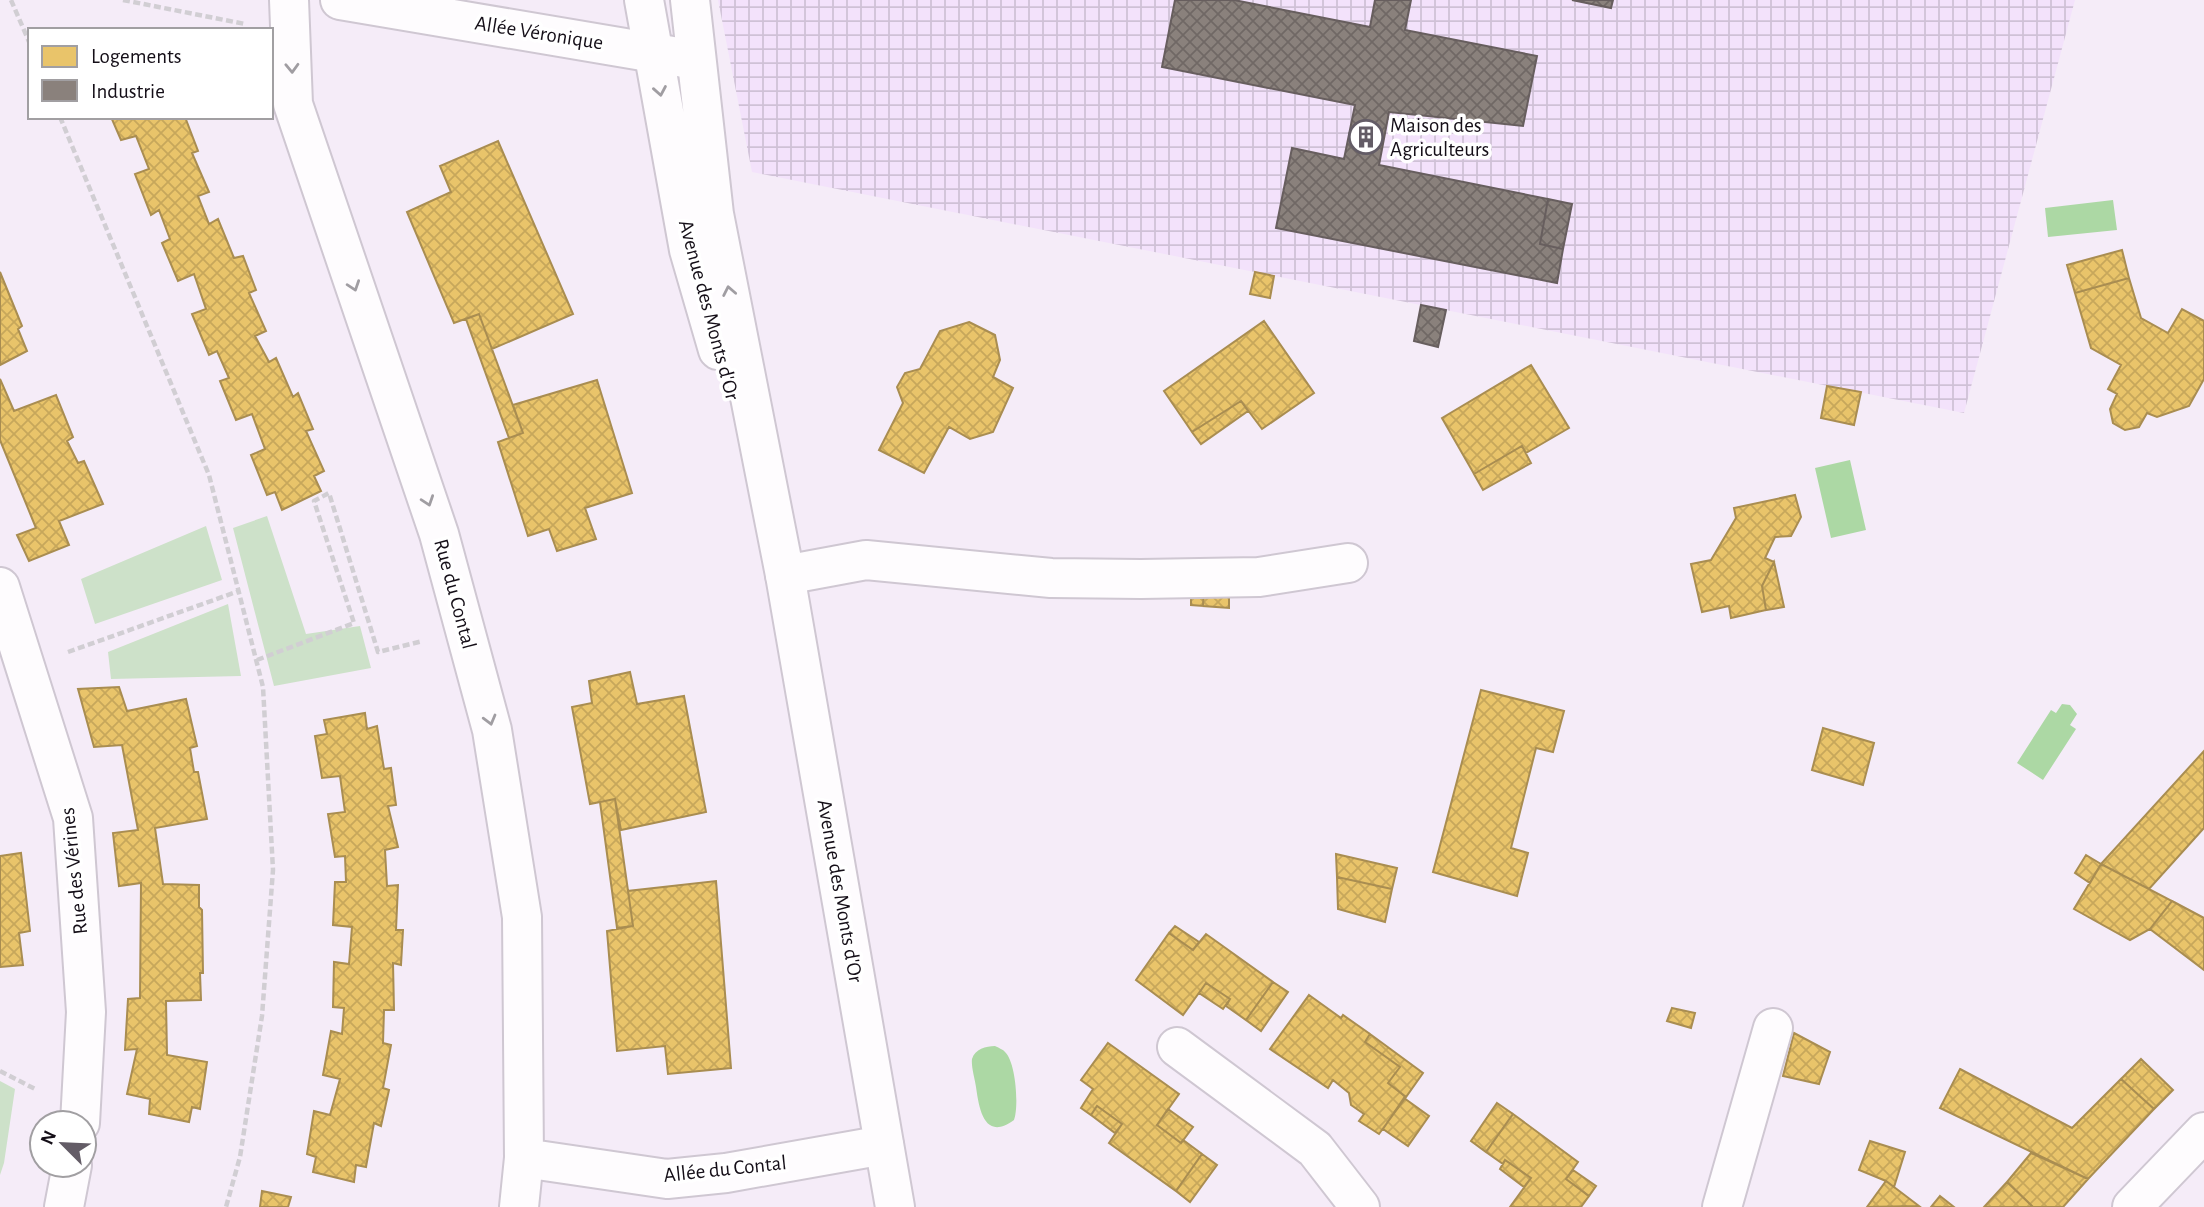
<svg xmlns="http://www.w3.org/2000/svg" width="2204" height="1207" font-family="'Alegreya Sans',sans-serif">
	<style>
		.industrial { fill: url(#industrial-grid) }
		.grass { fill: #cde1c9 }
		.water { fill: #acd8a4 }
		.homes { fill: url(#homes-cross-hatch); stroke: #a98d51; stroke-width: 2 }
		.industry { fill: url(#industry-cross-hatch); stroke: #675e5e; stroke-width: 2 }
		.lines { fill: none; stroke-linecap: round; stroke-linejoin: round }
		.street-casing { stroke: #cfc7d2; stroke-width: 42 }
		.secondary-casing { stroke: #cfc7d2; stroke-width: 42 }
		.primary-casing { stroke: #cfc7d2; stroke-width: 42 }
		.path { stroke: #d1ced3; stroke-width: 4.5; stroke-dasharray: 7 3.5; stroke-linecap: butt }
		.street { stroke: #fefcfe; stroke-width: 38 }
		.secondary { stroke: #fefcfe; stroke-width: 38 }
		.primary { stroke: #fefcfe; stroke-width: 38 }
		.oneway { stroke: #a09da2 }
		.labels { text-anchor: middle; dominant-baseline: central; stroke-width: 7; stroke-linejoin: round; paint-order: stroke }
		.street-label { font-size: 21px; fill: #140e17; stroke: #fff }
		.poi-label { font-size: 21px; fill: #140e17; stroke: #fff; text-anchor: start }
	</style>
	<defs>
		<pattern id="industrial-grid" width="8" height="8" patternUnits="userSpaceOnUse" patternTransform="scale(1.75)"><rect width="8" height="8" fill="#f3e2fb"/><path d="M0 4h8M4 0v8" fill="none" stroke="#cfc1d6"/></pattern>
		<pattern id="homes-cross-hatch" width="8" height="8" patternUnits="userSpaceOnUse" patternTransform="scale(1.75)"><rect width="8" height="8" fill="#e9c46a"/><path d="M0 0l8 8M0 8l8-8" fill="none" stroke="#c7a75b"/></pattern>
		<pattern id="industry-cross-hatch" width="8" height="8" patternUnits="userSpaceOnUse" patternTransform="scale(1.75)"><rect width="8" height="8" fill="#8a817c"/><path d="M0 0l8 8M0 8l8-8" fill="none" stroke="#706865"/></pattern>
	</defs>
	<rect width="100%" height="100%" fill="#f5ecf8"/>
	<path class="industrial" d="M718,0H2075L1964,413L752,172Z"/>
	<path class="grass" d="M267,516L306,634L360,626L371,668L274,686L233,528Z
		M206,526L222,580L95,624L81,579Z
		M228,604L241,676L111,679L108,652Z
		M0,1081L15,1089L4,1163L0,1175Z"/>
	<path class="water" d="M2113,200L2117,230L2048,237L2045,208Z
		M1850,460L1866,530L1831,538L1815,468Z
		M2062,704L2070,705L2077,714L2070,725L2076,729L2043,780L2017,763L2051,710L2056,713Z
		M995,1046C997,1047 1004,1050 1005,1052C1016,1062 1019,1107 1014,1120C984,1142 979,1108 976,1087C975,1079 971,1067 972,1059C975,1049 986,1046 995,1046Z"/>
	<path class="homes" d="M111,117H185L198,151L192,153L209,192L198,196L209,224L218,219L234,258L243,256L256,290L249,293L266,331L255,336L269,362L276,358L293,397L298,393L313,429L306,431L324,471L314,476L321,491L282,510L275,492L267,495L251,455L265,449L252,414L236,420L220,381L229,378L217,351L209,355L192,314L206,309L194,274L178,281L162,243L170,239L159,210L151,215L135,174L149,169L136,136L121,140Z
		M498,141L573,314L492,349L479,314L454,323L407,212L451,192L440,166Z
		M2122,250L2129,278L2075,293L2067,265Z
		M0,272L22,326L18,329L27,351L0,365Z
		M1255,272L1274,276L1270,298L1250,294Z
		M2129,278L2141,318L2168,333L2182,309L2204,321V379L2189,406L2157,417L2147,413L2139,427L2125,430L2113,423L2110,409L2117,394L2108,389L2121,365L2091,348L2075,293Z
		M479,314L523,433L509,438L466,319Z
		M1264,321L1314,393L1262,429L1241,401L1192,432L1164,391Z
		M969,322L995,335L1000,360L993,377L1013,388L993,432L970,439L949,427L924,473L879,450L903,403L897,387L905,373L920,369L940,331Z
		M1531,365L1569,428L1526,453L1522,446L1474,474L1442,418Z
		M0,379L14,411L56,395L73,437L67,441L78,463L84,461L103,504L59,521L69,545L29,561L17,535L36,528L0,440Z
		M597,380L632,493L585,508L596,539L557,551L549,529L528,536L498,442L523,433L513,405Z
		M1827,386L1861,392L1854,425L1821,418Z
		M1241,401L1248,411L1201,444L1192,432Z
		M1522,446L1531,463L1483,490L1474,474Z
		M1795,495L1801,517L1791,536L1775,537L1765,558L1774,562L1762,586L1766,610L1731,618L1729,606L1702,612L1691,564L1711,560L1736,518L1734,508Z
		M1774,562L1784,607L1766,610L1762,586Z
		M1229,586V608L1203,606L1204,589Z
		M1191,588L1204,589L1203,606L1191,605Z
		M630,672L637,704L684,696L706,812L621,830L615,799L590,804L572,707L592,703L589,681Z
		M119,687L127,711L186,699L197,746L190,748L194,772H198L207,819L155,828L163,884L199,885V907L202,910L203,973H200L201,1000L166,1001L167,1055L207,1062L200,1109L192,1107L189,1122L149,1114L150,1099L127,1094L137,1049L125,1050L128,999L140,998L141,883L119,886L113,833L138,830L122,745L94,747L78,689Z
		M1481,690L1564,711L1553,752L1536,748L1511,848L1528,853L1517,896L1433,872Z
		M365,713L367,729L377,726L384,769L391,768L396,805L388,806L398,847L385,850L387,886L398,885L396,930H403L401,965L393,963L394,1010H384L383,1043L391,1045L383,1088L389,1090L381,1126L374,1123L366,1167L356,1165L354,1182L313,1172L316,1157L307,1154L314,1111L330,1115L340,1079L323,1075L331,1031L342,1034L344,1008L333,1007L334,962L349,964L352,927L333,925L335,882H346L345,856L335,857L328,814L345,812L340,776L322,778L315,736L327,734L324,720Z
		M1823,728L1874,743L1863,785L1812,770Z
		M2204,751V828L2149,889L2101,864Z
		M615,799L633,926L617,928L600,802Z
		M21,853L30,931L19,933L23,965L0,967V856Z
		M1336,854L1397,868L1392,889L1337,877Z
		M2086,855L2101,864L2090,883L2075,873Z
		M2101,864L2172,901L2150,929L2130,940L2074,909Z
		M1337,877L1392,889L1385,922L1338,909Z
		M716,881L731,1068L668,1074L665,1046L617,1051L607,931L633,926L628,891Z
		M2172,901L2204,918V970L2150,929Z
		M1175,926L1199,942L1193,950L1169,933Z
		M1169,933L1193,950L1206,934L1273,982L1246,1020L1226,1006L1230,999L1206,983L1183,1015L1136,980Z
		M1273,982L1288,992L1261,1031L1246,1020Z
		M1206,983L1230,999L1223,1009L1199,993Z
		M1309,995L1341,1018L1343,1015L1370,1034L1365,1042L1400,1067L1388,1083L1406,1097L1379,1134L1359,1121L1364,1114L1351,1105L1349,1093L1333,1080L1328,1088L1270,1049Z
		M1672,1008L1695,1013L1691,1028L1667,1021Z
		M1794,1033L1830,1052L1819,1084L1783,1076Z
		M1370,1034L1423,1073L1406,1097L1388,1083L1400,1067L1365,1042Z
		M1108,1043L1179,1094L1157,1125L1181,1143L1183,1140L1202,1154L1176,1191L1109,1143L1122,1124L1097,1106L1091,1115L1081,1108L1093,1089L1081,1080Z
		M2141,1059L2173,1090L2154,1109L2121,1079Z
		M1960,1069L2072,1128L2121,1079L2154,1109L2088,1179L1940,1108Z
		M1404,1098L1429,1116L1408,1146L1383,1129Z
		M1497,1103L1513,1114L1486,1152L1471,1141Z
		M1097,1106L1122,1124L1115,1133L1091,1115Z
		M1168,1109L1193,1127L1181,1143L1157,1125Z
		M1513,1114L1578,1162L1566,1179L1589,1196L1581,1207H1510L1531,1178L1505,1160L1503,1164L1486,1152Z
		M1870,1141L1905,1152L1894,1187L1886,1181L1859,1170Z
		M2031,1153L2088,1179L2063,1207H2033L2007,1182Z
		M1202,1154L1217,1165L1190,1202L1176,1191Z
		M1505,1160L1531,1178L1524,1187L1500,1169Z
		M1573,1170L1596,1186L1589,1196L1566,1179Z
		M1886,1181L1894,1187L1919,1206L1867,1207Z
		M2007,1182L2033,1207H1984Z
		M262,1191L291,1197L288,1207H260Z
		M1940,1196L1954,1207H1931Z"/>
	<path class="industry" d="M1175,0H1234L1370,27L1375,0H1411L1405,30L1537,56L1523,126L1389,112L1379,165L1548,199L1540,244L1563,249L1557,283L1276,228L1292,148L1344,159L1355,105L1162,67Z
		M1572,0H1613L1611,8Z
		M1548,199L1572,204L1563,249L1540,244Z
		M1421,305L1446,310L1438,347L1414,341Z"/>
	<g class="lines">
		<g class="street-casing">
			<path id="street" d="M289,0L293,104L439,534L492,730L522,917L524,1158L519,1207
				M340,0L696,60
				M785,575L866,560L1051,578L1141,579L1259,577L1348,563
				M0,587L73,818L86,1012L80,1123
				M1177,1047L1315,1149L1360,1207
				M524,1158L667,1179L726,1173L884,1145
				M64,1207L72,1165
				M1722,1207L1773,1028"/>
		</g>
		<g class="secondary-casing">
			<path id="secondary" d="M2132,1207L2204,1132"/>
		</g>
		<g class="primary-casing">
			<path id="primary" d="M644,0L689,250L718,350
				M690,0L714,214L785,575L895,1207"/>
		</g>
		<path class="path" d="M11,0L30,44
			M123,0L245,24
			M60,117L209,475L263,687L273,870L262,1016L240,1157L226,1207
			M68,652L239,591
			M257,660L354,623L314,501L329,493L378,652L423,641
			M0,1071L37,1090"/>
		<use href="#street" class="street"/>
		<use href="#secondary" class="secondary"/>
		<use href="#primary" class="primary"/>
	</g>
	<defs><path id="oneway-chevron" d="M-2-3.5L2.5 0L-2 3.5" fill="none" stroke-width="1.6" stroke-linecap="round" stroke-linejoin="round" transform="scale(1.75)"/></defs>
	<g class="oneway">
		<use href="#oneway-chevron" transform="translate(292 68) rotate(88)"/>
		<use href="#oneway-chevron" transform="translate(660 91) rotate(80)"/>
		<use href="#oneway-chevron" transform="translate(354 286) rotate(71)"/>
		<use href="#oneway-chevron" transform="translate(729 291) rotate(-101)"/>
		<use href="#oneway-chevron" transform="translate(428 501) rotate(71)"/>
		<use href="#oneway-chevron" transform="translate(490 720) rotate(75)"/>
	</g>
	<defs>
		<g id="building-ring" transform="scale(1.75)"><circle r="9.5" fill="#fff" stroke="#635c66" stroke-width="1.5"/><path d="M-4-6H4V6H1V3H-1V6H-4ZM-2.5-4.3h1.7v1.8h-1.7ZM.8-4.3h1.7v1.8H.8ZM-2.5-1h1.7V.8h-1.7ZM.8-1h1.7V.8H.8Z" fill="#635c66"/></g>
	</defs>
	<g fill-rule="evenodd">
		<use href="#building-ring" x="1366" y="137"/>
	</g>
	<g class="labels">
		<g class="street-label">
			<text transform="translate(539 33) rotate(9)">Allée Véronique</text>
			<text transform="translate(709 310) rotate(75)">Avenue des Monts d'Or</text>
			<text transform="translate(455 594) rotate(75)">Rue du Contal</text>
			<text transform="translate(74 871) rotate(-96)">Rue des Vérines</text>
			<text transform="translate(840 891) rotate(80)">Avenue des Monts d'Or</text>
			<text transform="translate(725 1169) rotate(-6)">Allée du Contal</text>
		</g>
		<g class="poi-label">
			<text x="1390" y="125">Maison des<tspan x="1390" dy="24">Agriculteurs</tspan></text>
		</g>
	</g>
	<rect x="28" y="28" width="245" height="91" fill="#ffffff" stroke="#a19fa2" stroke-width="2"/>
	<rect x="42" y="46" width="35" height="21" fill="#e9c46a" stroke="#a19fa2" stroke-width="2"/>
	<text x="91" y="63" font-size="21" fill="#140e17">Logements</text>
	<rect x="42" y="80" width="35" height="21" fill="#8a817c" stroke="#a19fa2" stroke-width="2"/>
	<text x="91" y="98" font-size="21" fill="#140e17">Industrie</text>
	<g transform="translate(63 1144) rotate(294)"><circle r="33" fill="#ffffff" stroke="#a19fa2" stroke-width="2"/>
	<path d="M0-5L12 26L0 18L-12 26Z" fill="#635c66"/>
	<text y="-10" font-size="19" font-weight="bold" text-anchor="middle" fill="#140e17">N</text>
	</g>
</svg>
